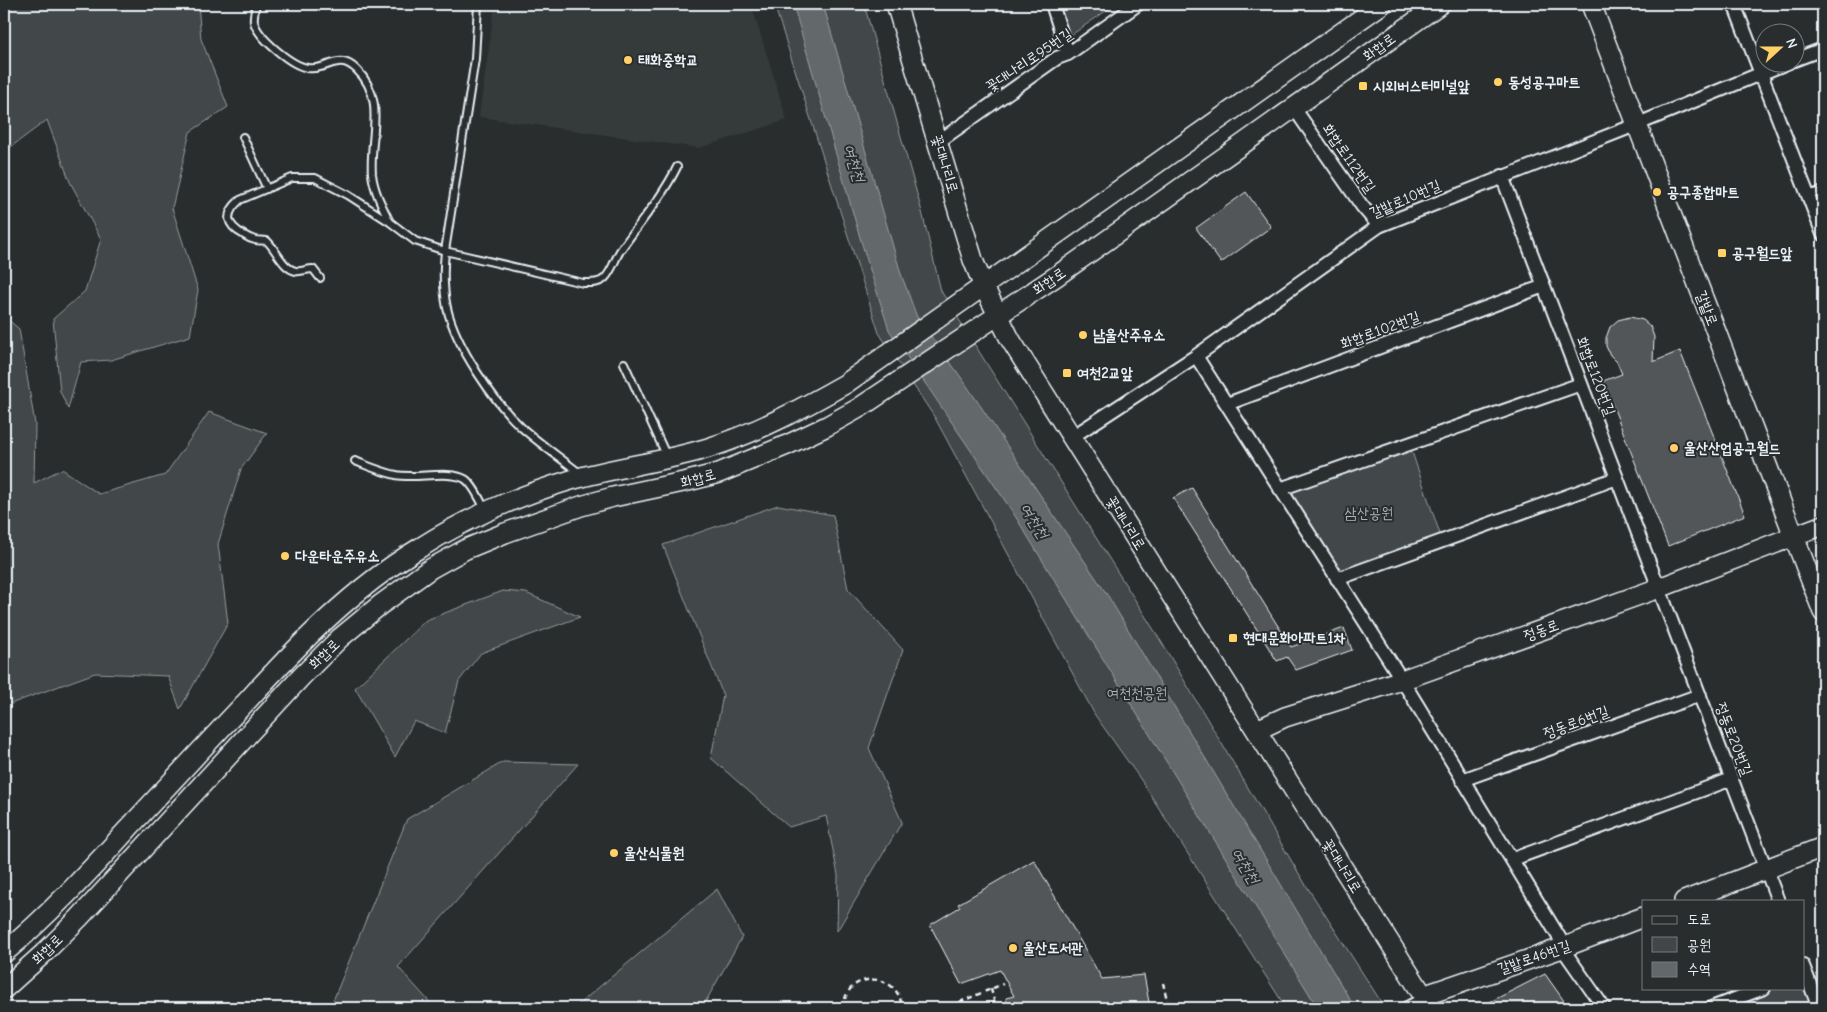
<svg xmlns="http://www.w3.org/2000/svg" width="1827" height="1012" font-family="'Comic Neue','Poor Story',sans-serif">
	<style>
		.built { fill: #363a3b }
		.green { fill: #424648; stroke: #959ca0 }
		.water { fill: #63686b; stroke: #989fa3 }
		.building { fill: #535759; stroke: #e8f1f8 }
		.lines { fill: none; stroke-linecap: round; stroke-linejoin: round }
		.lane-casing { stroke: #e8f1f8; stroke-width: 10 }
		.street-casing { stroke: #e8f1f8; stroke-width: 16 }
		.secondary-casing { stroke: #e8f1f8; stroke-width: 22 }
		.path { stroke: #e8f1f8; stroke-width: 2.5; stroke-dasharray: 5 4; stroke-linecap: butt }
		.lane { stroke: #2a2d2e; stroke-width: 6 }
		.street { stroke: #2a2d2e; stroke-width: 12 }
		.secondary { stroke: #2a2d2e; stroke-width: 19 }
		.poi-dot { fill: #ffd166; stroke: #2a2d2e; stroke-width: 2 }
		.labels { text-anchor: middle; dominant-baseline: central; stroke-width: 4; stroke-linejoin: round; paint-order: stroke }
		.street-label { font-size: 15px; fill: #e8f1f8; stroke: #2a2d2e }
		.poi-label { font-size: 15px; font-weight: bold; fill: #e8f1f8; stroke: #2a2d2e; text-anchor: start }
		.park-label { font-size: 15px; fill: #aeb5ba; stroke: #2a2d2e }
		.water-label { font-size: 16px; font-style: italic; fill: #acb3b9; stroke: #2a2d2e }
	</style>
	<rect width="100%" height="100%" fill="#2a2d2e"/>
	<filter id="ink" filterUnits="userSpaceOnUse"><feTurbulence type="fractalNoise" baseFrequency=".02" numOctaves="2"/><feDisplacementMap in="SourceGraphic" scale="10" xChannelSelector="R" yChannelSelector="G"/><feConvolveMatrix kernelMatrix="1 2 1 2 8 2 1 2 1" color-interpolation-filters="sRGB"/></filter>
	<g filter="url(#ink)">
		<path class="built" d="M495,4H751L787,120L699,148L479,117Z"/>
		<path class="green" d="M4,4H198L201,39L228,107L190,132L172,208L198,290L190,336L111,360L81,362L68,409L60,391L53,319L85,291L101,239L70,182L47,120L4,152Z
			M774,4H864L922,212L941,291L1159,638L1304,882L1385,1008H1286L1141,780L1095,715L935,418L879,333Z
			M1052,4H1116L1064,40Z
			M4,316L19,329L35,424L34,483L62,469L99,494L165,475L209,412L267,433L241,469L218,544L228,623L180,709L168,676L95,673L10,704L4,664Z
			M1411,449L1441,537L1338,574L1287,492Z
			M778,505L833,515L848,589L903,650L869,748L902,822L837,931L838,875L826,816L789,827L711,758L723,695L663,545Z
			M503,591L526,593L580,617L481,653L459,681L445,733L414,721L395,757L355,688L426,620Z
			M503,762L578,764L398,967L435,1008H330L407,819Z
			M717,889L742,937L702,1008H574Z
			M1803,974L1819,1008H1711L1764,988H1803Z"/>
		<path class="water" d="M793,4H823L901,274L917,317L963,380L1108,596L1355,1008H1318L1012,511L889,330L861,241Z"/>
		<path class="building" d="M1246,192L1271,227L1221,263L1196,228Z
			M1630,317L1643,320L1650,326L1654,337L1653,362L1680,351L1745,515L1668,546L1603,381L1622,374L1617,362L1610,355L1606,346V338L1610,327L1618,320Z
			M1192,488L1291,647L1344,628L1352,650L1296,670L1287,657L1277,661L1173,498Z
			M1034,860L1102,979L1144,975L1150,1008H1008L1006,998L1014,996L1000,970L961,984L930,925L960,907L958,904Z
			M1545,974L1569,1008H1478Z"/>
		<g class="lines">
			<g class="lane-casing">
				<path id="lane" d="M256,4C255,10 253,17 254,22C258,38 292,66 308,68C328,71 338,51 357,70C387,99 369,138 372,174C374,191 382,206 389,220
					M478,4L475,59L445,251C443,271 443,289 447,308C456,346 493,401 521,427C540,444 562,459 582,475
					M243,137L267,189
					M1808,195L1823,190
					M320,278L313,269C307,269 301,272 296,271C283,269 276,249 267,241C263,240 259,241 255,240C251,239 247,237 244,235C226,225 224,214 240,200L292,178H315L348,195L390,222L415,241L445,251L583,283C591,283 599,284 605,278C612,271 615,259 620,251C639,223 662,198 677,167
					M624,363L667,457
					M355,461C368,466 382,472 396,475C415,479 450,470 465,479C474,485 481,502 486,511
					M1401,1008L1422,997"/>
			</g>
			<g class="street-casing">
				<path id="street" d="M1052,4L1068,54
					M1734,4L1823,234
					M1794,60L1823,49
					M1294,108L1362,206L1379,226
					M938,142L1057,58L1068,54L1138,4
					M1502,176L1778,901
					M1196,356L1402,680L1562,942V948L1604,1008
					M1227,404L1544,286
					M1072,437L1196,356L1379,226L1638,124L1789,62
					M1280,489L1581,384
					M1337,579L1617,478
					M1462,780L1700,695
					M1513,859L1732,779
					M1803,966L1819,1008
					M1711,1008L1764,988"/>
			</g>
			<g class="secondary-casing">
				<path id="secondary" d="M896,4L973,260L984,287L1010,339L1431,1008
					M1591,4L1823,612
					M1257,730L1285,717L1402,680L1659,588L1823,525
					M1684,901L1823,847
					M4,953C48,916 87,874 126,831C166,788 206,744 247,701C299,644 352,589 418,549C465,519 517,496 571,480C616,467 663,462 708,448C756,433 801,409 845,384L1382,4
					M4,989L44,953L79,918L302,676L340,638L380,605L430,569L466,549L505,533L581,506L613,497L688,481L719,473L787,445L827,426L859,408L1058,275L1440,4
					M1423,996L1562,948L1643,917"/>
			</g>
			<path class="path" d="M1163,983L1169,1008
				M991,989L996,1008
				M844,1008C843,971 899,969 902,1008
				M953,1008L960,1002L1003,984"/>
			<use href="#lane" class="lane"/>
			<use href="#street" class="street"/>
			<use href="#secondary" class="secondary"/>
		</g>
	</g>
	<g class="poi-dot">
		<circle cx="628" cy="60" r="5"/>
		<circle cx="1498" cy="82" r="5"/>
		<rect x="1358" y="81" width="10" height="10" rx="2.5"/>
		<circle cx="1657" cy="192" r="5"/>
		<rect x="1717" y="248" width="10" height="10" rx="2.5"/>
		<circle cx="1083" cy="335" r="5"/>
		<rect x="1062" y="368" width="10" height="10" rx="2.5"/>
		<circle cx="1674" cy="448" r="5"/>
		<circle cx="285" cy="556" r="5"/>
		<rect x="1228" y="633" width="10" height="10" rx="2.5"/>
		<circle cx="614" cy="853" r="5"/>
		<circle cx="1013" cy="948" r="5"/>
	</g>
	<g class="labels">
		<g class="street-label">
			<text transform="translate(1379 47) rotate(-36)">화합로</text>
			<text transform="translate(1029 60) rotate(-34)">꽃대나리로95번길</text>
			<text transform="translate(1349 158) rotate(55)">화합로112번길</text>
			<text transform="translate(945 164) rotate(73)">꽃대나리로</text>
			<text transform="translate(1405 199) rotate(-23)">갈밭로10번길</text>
			<text transform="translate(1049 281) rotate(-34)">화합로</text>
			<text transform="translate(1707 308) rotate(69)">갈밭로</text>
			<text transform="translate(1380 330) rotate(-20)">화합로102번길</text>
			<text transform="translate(1596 376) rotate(69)">화합로120번길</text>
			<text transform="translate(698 478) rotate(-15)">화합로</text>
			<text transform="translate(1126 523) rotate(58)">꽃대나리로</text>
			<text transform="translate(1541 630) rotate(-20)">정동로</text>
			<text transform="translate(324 654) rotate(-44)">화합로</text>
			<text transform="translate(1576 722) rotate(-20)">정동로6번길</text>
			<text transform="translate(1734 739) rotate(69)">정동로20번길</text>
			<text transform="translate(1342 866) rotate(58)">꽃대나리로</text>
			<text transform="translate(47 949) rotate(-44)">화합로</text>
			<text transform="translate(1534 957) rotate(-19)">갈밭로46번길</text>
		</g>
		<g class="poi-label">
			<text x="638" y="60">태화중학교</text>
			<text x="1508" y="82">동성공구마트</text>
			<text x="1373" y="86">시외버스터미널앞</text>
			<text x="1667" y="192">공구종합마트</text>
			<text x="1732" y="253">공구월드앞</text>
			<text x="1093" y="335">남울산주유소</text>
			<text x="1077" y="373">여천2교앞</text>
			<text x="1684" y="448">울산산업공구월드</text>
			<text x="295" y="556">다운타운주유소</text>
			<text x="1243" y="638">현대문화아파트1차</text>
			<text x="624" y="853">울산식물원</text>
			<text x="1023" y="948">울산도서관</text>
		</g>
		<g class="park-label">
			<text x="1369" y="513">삼산공원</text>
			<text x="1137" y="693">여천천공원</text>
		</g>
		<g class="water-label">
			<text transform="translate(854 163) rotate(73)">여천천</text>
			<text transform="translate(1034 521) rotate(58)">여천천</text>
			<text transform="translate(1245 866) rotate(59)">여천천</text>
		</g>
	</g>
	<rect width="1827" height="1012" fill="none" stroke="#2a2d2e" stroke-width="20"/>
	<rect x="10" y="10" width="1807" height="992" fill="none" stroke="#e8f1f8" stroke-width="2" filter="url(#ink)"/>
	<rect x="1642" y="900" width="162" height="90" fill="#2a2d2e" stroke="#767b7f"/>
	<rect x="1652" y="916" width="25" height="8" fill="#2a2d2e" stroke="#767b7f"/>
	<text x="1687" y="924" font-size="15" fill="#e8f1f8">도로</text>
	<rect x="1652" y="937" width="25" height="15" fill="#424648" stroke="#767b7f"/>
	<text x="1687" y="950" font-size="15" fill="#e8f1f8">공원</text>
	<rect x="1652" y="962" width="25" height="15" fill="#63686b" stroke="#767b7f"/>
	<text x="1687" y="974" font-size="15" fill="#e8f1f8">수역</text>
	<g transform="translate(1780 48) rotate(69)"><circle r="24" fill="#2a2d2e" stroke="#767b7f"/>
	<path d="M0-4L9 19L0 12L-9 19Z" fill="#ffd166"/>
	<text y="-8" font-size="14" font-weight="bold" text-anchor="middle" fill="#e8f1f8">N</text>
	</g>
</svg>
